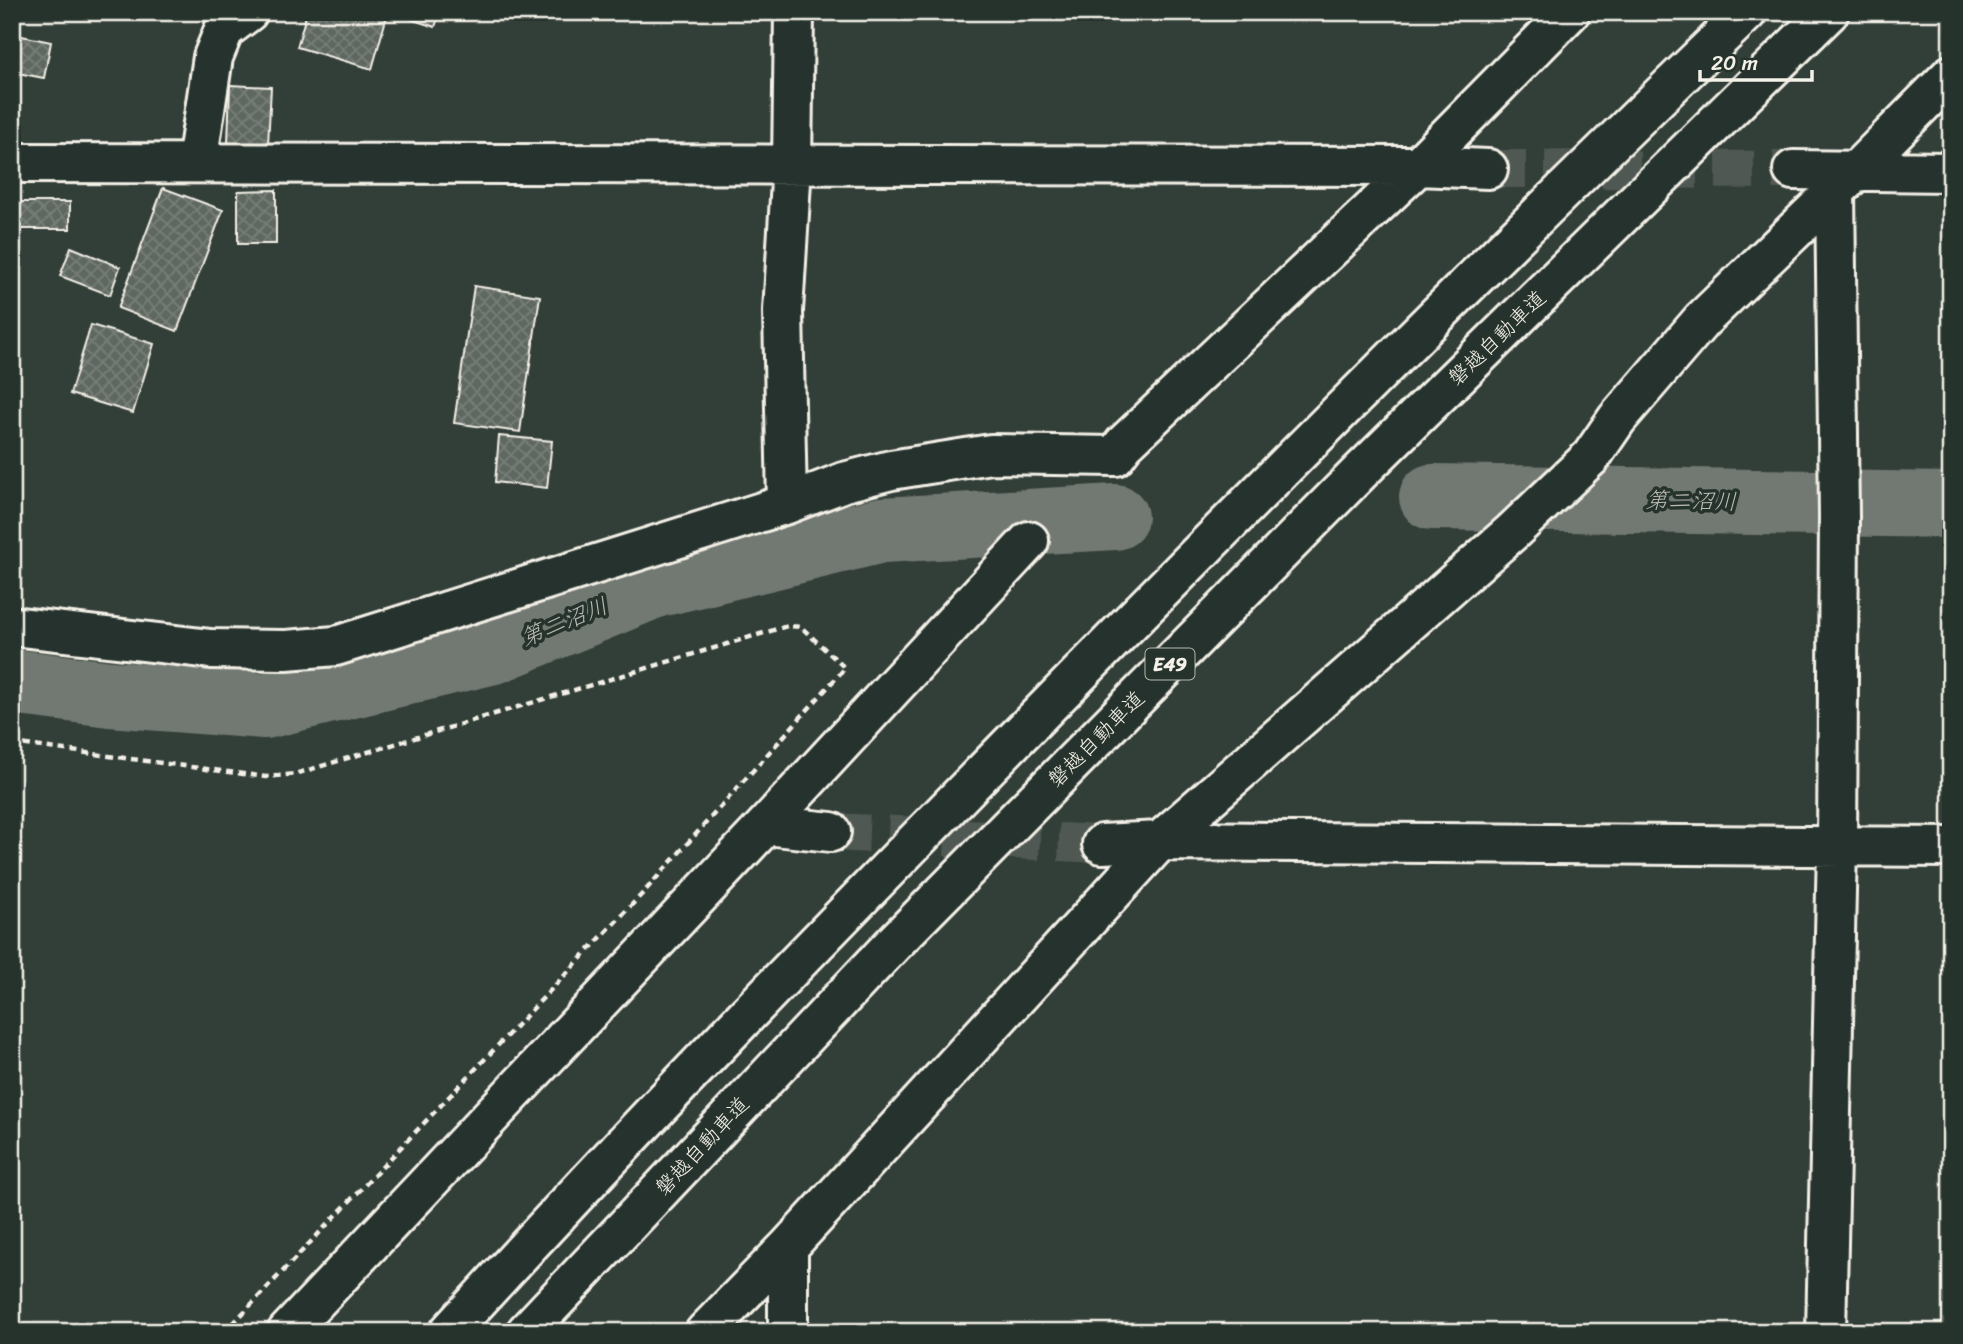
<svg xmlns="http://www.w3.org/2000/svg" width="1963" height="1344" font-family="Sriracha,'Klee One',sans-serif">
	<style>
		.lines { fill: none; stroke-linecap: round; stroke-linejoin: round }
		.river { stroke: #727972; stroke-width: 66 }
		.building { fill: url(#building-cross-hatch); stroke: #f4f1e8; stroke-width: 2 }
		.minor-tunnel { stroke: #4f5952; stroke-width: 38; stroke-dasharray: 38 19; stroke-linecap: butt }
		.minor-casing { stroke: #f4f1e8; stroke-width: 44 }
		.highway-casing { stroke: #f4f1e8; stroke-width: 44 }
		.path { stroke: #f4f1e8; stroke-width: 4.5; stroke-dasharray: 7 5; stroke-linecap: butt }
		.minor { stroke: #26332d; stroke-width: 38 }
		.highway { stroke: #26332d; stroke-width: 38 }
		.labels { text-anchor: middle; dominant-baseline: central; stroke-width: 7; stroke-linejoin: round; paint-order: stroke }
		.shield { fill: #26332d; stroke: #b6b8b0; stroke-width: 2 }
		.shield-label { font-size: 19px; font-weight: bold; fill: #f4f1e8 }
		.street-label { font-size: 21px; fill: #f4f1e8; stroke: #26332d }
		.water-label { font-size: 23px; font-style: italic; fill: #babbb3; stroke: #26332d }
	</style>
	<defs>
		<pattern id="building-cross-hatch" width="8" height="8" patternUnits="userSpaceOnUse" patternTransform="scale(1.75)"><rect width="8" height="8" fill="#5f6861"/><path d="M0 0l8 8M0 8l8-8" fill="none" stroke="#777e78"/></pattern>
	</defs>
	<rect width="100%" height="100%" fill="#323e38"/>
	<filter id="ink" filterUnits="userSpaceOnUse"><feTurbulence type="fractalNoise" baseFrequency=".0143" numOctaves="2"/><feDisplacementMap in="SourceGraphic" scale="14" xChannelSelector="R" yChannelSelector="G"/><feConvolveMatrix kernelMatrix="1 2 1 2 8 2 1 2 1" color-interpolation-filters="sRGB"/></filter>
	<g filter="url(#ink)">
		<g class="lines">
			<path class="river" d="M1432,497L1951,505
				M12,682L110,694L265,706L494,651L655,585L882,530L1115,517"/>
		</g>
		<path class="building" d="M182,12H222L221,19Z
			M307,12H388L372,69L297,47Z
			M402,12H440L435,27L401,16Z
			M12,34L51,42L44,78L12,72Z
			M230,85L271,87L268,145L228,144Z
			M163,188L223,210L177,331L118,308Z
			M276,190V244H238V191Z
			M12,202H70V229H12Z
			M71,247L120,267L110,295L60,276Z
			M474,286L540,296L520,432L454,423Z
			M91,325L154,344L133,413L70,394Z
			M499,436L552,441L547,488L495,482Z"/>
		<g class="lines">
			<path class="minor-tunnel" d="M1488,169L1793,170
				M831,832L1102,844"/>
			<g class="minor-casing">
				<path id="minor" d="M12,163L1418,166L1488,169
					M197,163L213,57L224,30L248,12
					M1793,170L1951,172
					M787,504L783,311L792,165L794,12
					M12,626L211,649L286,650L336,646L787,504L844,482L891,470L991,454L1115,456L1124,444L1418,166L1570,12
					M766,825L831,832
					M1102,844L1160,841L1951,847
					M287,1332L766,825L1029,541
					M705,1332L788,1247L1160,841L1512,532L1591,457L1617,419L1702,320L1855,172L1951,75
					M788,1332V1247
					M1826,1332L1837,847L1839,515L1835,190"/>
			</g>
			<g class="highway-casing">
				<path id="highway" d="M449,1332C641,1121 841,917 1041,713C1273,477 1508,242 1747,12
					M526,1332L894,943L1360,472L1829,12"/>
			</g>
			<path class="path" d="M12,743L266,777L295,774L787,626L801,627L845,668L643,893L225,1332"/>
			<use href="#minor" class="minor"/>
			<use href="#highway" class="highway"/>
		</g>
	</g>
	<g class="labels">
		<rect class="shield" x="1145.5" y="648.5" width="49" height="31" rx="5"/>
		<g class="shield-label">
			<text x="1170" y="664">E49</text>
		</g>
		<g class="street-label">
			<text transform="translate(1497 338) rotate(-44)">磐越自動車道</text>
			<text transform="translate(1096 739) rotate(-45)">磐越自動車道</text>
			<text transform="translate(702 1146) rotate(-47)">磐越自動車道</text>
		</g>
		<g class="water-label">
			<text transform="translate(1691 501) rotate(1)">第二沼川</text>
			<text transform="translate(564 622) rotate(-22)">第二沼川</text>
		</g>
	</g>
	<rect width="1963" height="1344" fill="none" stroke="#26332d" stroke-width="42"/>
	<rect x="21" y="21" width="1921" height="1302" fill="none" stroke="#f4f1e8" stroke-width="2.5" filter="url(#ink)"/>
	<path d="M1700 70v10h112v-10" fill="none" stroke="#f4f1e8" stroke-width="3.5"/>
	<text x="1711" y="70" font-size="21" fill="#f4f1e8" stroke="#26332d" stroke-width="5" paint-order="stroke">20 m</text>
</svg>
